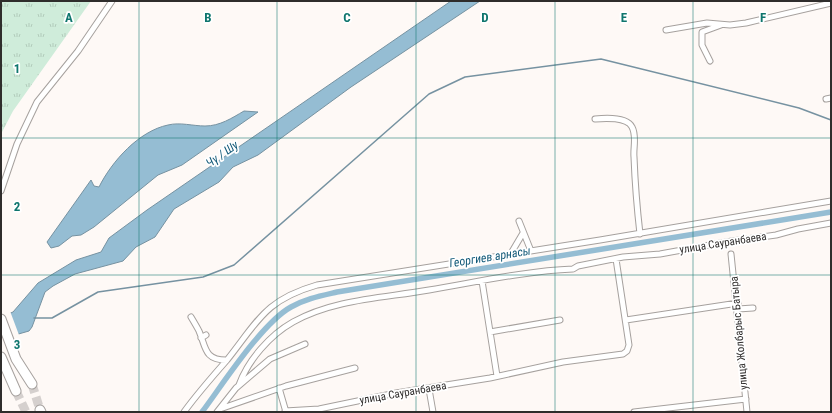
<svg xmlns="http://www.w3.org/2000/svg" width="832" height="413" font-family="'Roboto Condensed',sans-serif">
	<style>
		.grass { fill: url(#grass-tufts) }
		.water { fill: #95bdd3; stroke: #7692a1 }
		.pier { fill: #fef9f6 }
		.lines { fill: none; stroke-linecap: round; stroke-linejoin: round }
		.stream { stroke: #7692a1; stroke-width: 1.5 }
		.canal { stroke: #95bdd3; stroke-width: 5.5 }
		.highway-tunnel { stroke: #d5d0ce; stroke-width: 9; stroke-dasharray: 9 4.5; stroke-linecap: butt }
		.street-casing { stroke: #a6a19e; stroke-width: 7 }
		.highway-casing { stroke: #a6a19e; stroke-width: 11 }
		.street { stroke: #fff; stroke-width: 5 }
		.highway { stroke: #fff; stroke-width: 9 }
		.grid { fill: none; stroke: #0f766e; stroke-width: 1; stroke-opacity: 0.55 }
		.labels { text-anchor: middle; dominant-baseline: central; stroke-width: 3.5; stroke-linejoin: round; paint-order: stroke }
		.street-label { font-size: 11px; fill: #2f2d2c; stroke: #fff }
		.water-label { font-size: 12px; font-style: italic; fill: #125978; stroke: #fff }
		.grid-label { font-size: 13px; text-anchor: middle; font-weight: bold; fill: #0f766e; stroke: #fff; stroke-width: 3.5; stroke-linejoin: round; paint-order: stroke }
	</style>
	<defs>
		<pattern id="grass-tufts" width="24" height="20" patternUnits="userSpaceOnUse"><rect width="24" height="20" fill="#cfecda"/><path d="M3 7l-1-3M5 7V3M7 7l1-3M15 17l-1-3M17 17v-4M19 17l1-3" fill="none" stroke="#b2cbbb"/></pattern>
	</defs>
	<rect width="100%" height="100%" fill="#fef9f6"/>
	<path class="grass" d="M1,1H91L13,111L1,134Z"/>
	<path class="water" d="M451,1H480L351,87L258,155L233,167L219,182L174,209L155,237L136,247L123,261L75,274L53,286L45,292L32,327L29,331L1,339V317L13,312L38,283L76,260L101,252L109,238L147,210Z
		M244,111L258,112L182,165L158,175L94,227L81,235L72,236L59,246L51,248L47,242L91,180L94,186L99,187C112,161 139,131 168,125C180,122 193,126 205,126C220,126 232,118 244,111Z"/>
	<path class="pier" d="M10,311L19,335L1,341V315Z"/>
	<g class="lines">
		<path class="stream" d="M34,318H52L98,292L203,277L234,265L429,94L465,77L601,59L799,108L831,120"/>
		<path class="canal" d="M202,412C223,384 262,323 291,307C305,299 320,296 337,292L831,212"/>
		<path class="highway-tunnel" d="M32,384L40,410
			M16,391L26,412"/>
		<g class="street-casing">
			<path id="street" d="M666,30L707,23L730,25L746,23L831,3
				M710,61L702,45V32L721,25
				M826,99L831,98
				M595,119C605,118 627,117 632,127C637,136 633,148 634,157C635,183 637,208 640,234
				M1,191L17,144L37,102L78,51L112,1
				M519,221L531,251
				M731,254L747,412
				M510,255L523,233
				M482,281L497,376
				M738,309L753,308
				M191,317C194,322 197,327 199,331C206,347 204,360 226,360
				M626,320L738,303
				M490,332L560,320
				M201,338L206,335
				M239,385C248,360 270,335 293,322C334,299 384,298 429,290C477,282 525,271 573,269L578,266L623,257L660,254L732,241L776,235L798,229L831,223
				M279,388L286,412
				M429,389L433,412
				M220,409L286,386L355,368
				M285,411L319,409L396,393L490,378L563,362L623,354L627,351L629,345L616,259
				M184,412C197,394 212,377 227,360C258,321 265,300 317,285L600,240L831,201
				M217,412L236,388L270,359L305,344
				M634,412L746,399"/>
		</g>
		<g class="highway-casing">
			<path id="highway" d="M1,319L16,359L32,384
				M1,357L16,391
				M40,410L41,412"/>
		</g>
		<use href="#street" class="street"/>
		<use href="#highway" class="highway"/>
	</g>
	<path class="grid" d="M139,1V412M277,1V412M416,1V412M555,1V412M693,1V412M1,138H831M1,275H831"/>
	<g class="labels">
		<g class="street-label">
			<text transform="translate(723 243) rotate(-9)">улица Сауранбаева</text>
			<text transform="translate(739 333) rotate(-95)">улица Жолбарыс Батыра</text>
			<text transform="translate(403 393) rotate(-10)">улица Сауранбаева</text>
		</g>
		<g class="water-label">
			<text transform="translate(222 154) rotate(-35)">Чү / Шу</text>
			<text transform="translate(490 257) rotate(-9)">Георгиев арнасы</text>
		</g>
	</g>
	<g class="grid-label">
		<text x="69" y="22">A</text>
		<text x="208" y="22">B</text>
		<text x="347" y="22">C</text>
		<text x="485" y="22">D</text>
		<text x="624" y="22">E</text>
		<text x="763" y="22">F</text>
		<text x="17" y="73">1</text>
		<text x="17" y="211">2</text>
		<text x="17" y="349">3</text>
	</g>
	<rect width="832" height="413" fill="none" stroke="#2f2d2c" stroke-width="4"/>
</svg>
